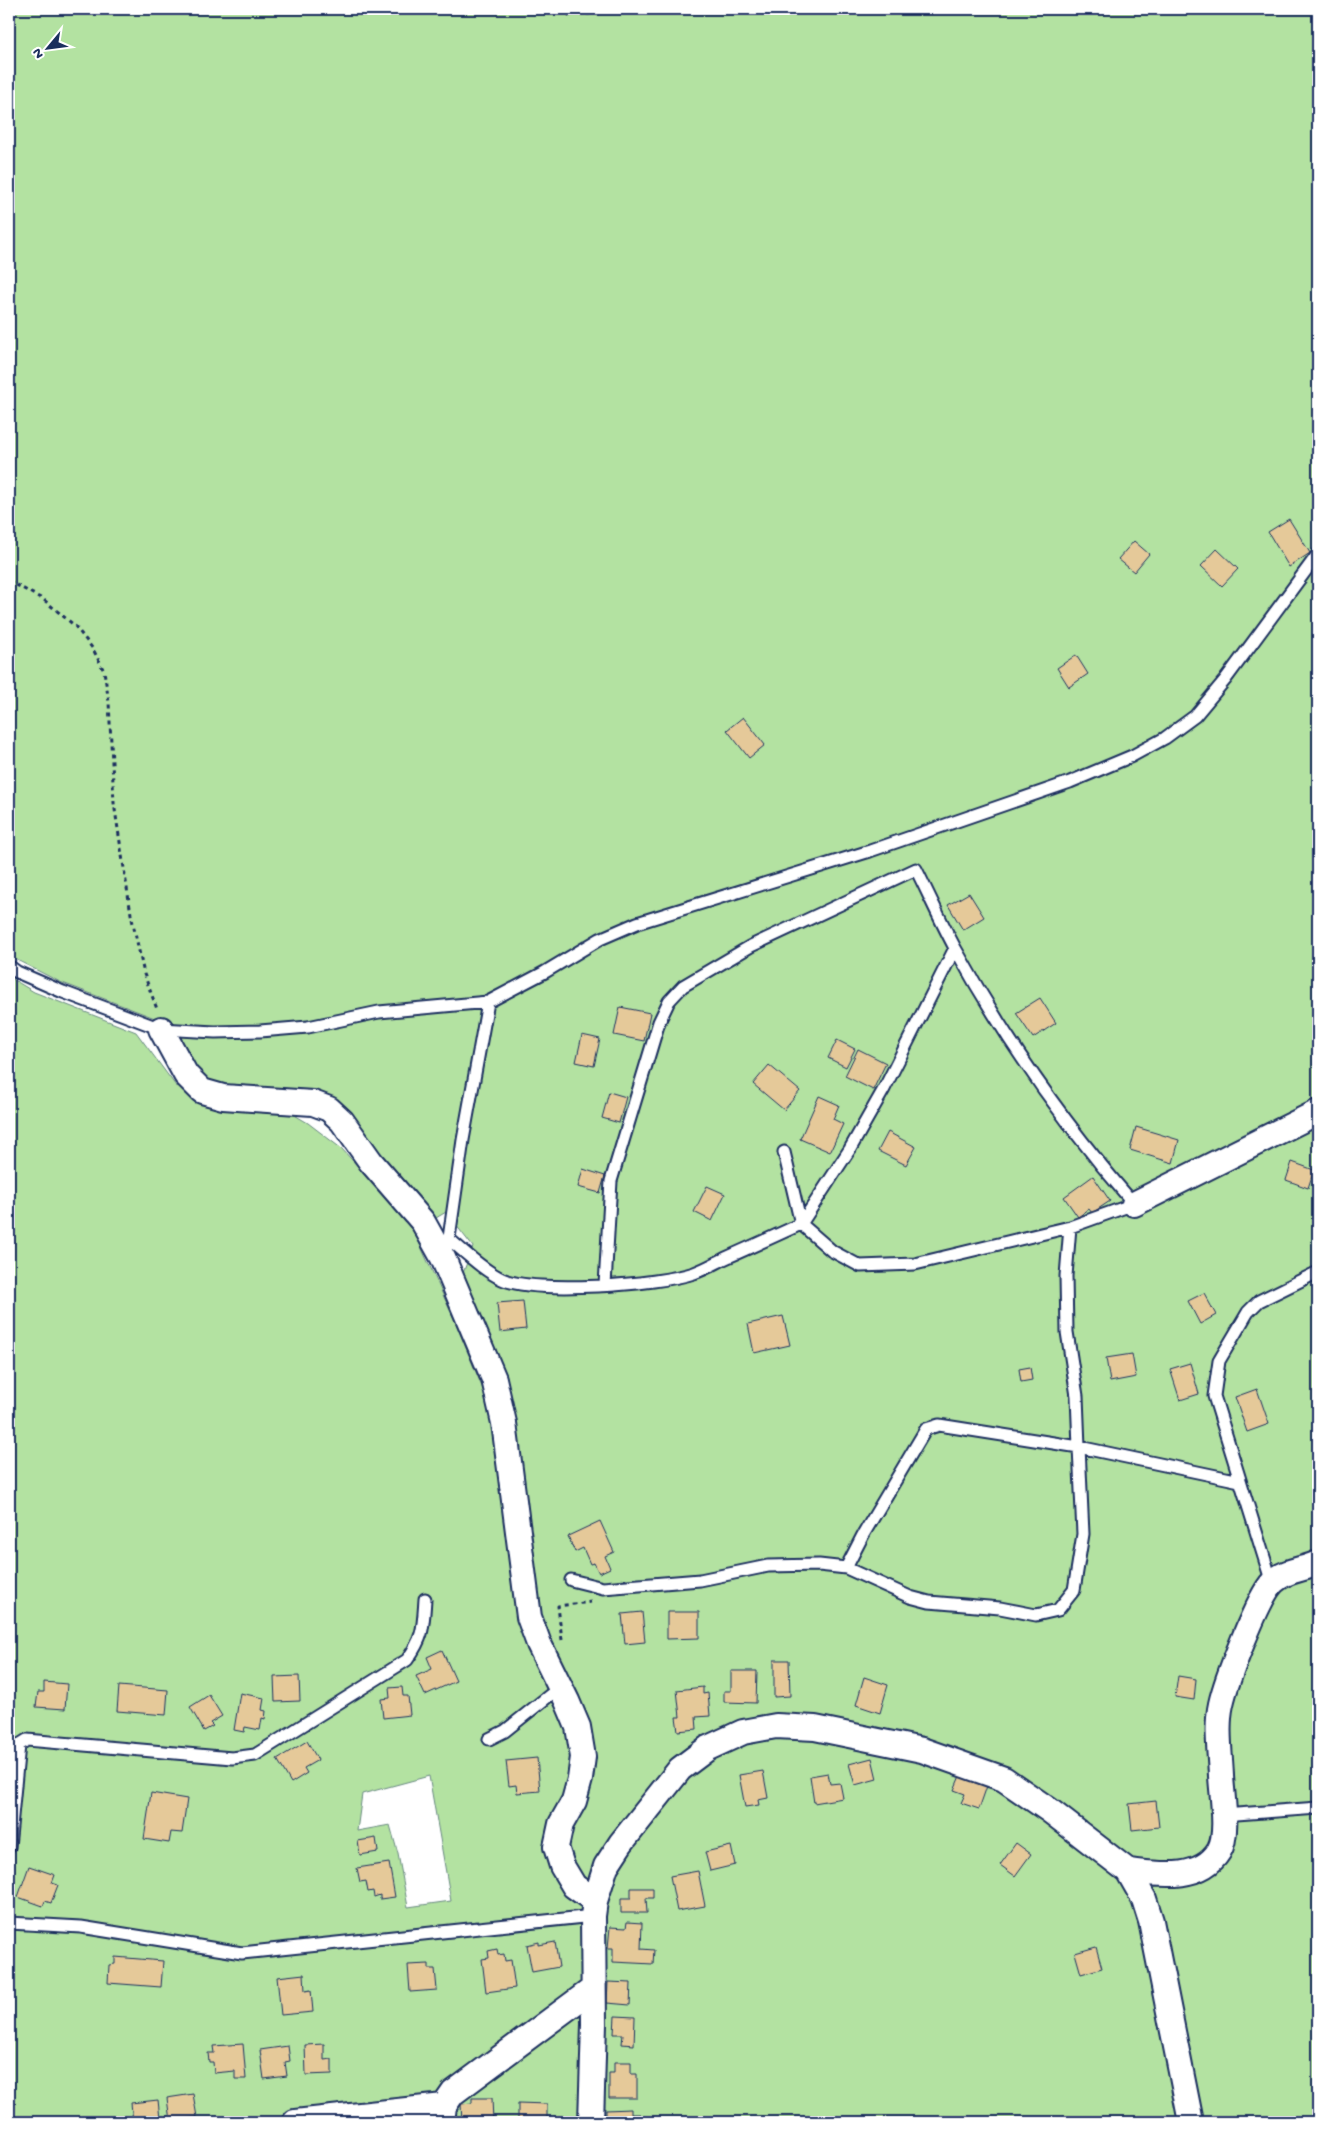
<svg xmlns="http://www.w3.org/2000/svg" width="1327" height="2131" font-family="'Gochi Hand',sans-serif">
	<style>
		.green { fill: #b3e2a1; stroke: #678880; fill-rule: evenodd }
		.building { fill: #e5c999; stroke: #1b2f5e }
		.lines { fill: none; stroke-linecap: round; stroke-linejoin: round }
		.service-casing { stroke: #1b2f5e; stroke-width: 15 }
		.minor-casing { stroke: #1b2f5e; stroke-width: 28 }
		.path { stroke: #1b2f5e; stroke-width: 3; stroke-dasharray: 4 4; stroke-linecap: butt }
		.service { stroke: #fff; stroke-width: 11 }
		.minor { stroke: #fff; stroke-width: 24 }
	</style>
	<rect width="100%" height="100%" fill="#fff"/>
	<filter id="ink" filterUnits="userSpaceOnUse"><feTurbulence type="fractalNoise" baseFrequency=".02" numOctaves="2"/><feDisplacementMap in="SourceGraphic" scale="10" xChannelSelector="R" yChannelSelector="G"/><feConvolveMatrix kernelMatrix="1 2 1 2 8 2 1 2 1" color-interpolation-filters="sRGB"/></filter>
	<g filter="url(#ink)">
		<path class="green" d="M9,9H1318V2122H9V977L34,992L136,1032L176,1086L286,1110L308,1123L342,1149L411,1225L454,1319L487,1399L511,1402L487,1330L463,1273L473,1247L446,1212L436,1218L392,1173L341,1104L320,1092L271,1090L228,1091L204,1083L168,1023L60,982L9,956ZM429,1776L451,1901L408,1907L398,1854L390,1825L357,1831L362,1794Z"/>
		<path class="building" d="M567,9H577L578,15L568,16Z
			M587,9H628V11L587,15Z
			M1289,519L1310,553L1289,567L1268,532Z
			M1134,541L1149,554L1134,572L1118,559Z
			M1217,549L1238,569L1222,586L1201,566Z
			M1076,655L1088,674L1069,687L1057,668Z
			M743,717L765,745L749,758L727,730Z
			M969,893L984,917L963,930L948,905Z
			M1040,998L1056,1023L1033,1038L1016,1013Z
			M620,1007L650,1013L644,1041L614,1035Z
			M582,1035L600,1039L594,1066L576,1062Z
			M837,1040L855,1049L846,1067L828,1058Z
			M858,1049L886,1063L873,1090L845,1076Z
			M769,1065L800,1091L784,1110L753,1084Z
			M609,1092L626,1097L619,1123L602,1118Z
			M819,1096L839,1105L833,1119L843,1124L830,1152L800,1139Z
			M1136,1127L1179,1140L1173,1163L1130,1150Z
			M888,1132L916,1147L906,1165L878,1151Z
			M1292,1162L1314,1170L1308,1188L1286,1180Z
			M583,1169L605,1176L600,1193L578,1187Z
			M1093,1176L1110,1201L1092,1213L1089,1209L1078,1217L1064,1197Z
			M707,1186L725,1194L712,1221L694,1212Z
			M1204,1293L1216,1315L1200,1324L1188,1301Z
			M523,1301L526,1329L500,1332L497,1303Z
			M783,1316L790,1345L754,1353L748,1324Z
			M1132,1354L1136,1377L1110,1382L1106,1358Z
			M1190,1363L1199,1394L1180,1400L1170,1369Z
			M1030,1367L1032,1380L1021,1382L1019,1369Z
			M1257,1389L1269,1424L1247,1432L1235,1397Z
			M600,1521L614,1552L605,1556L610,1568L599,1573L594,1563L590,1564L583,1548L575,1552L568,1536Z
			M642,1612L645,1642L625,1644L622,1614Z
			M667,1612H699V1638L667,1639Z
			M442,1650L456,1681L425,1695L416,1676L432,1669L427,1657Z
			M774,1660H789L790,1696L774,1697Z
			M731,1671H757L756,1703L724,1702V1691H731Z
			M299,1676L300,1701L275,1702L274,1677Z
			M1178,1676L1196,1679L1194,1700L1175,1697Z
			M864,1677L888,1685L880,1713L856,1705Z
			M44,1682L67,1684L65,1709L36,1707L38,1692H44Z
			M119,1686L168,1690L166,1715L117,1711Z
			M402,1687L403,1696H408L410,1715L383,1718L381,1699L390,1698L389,1688Z
			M703,1687V1694L708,1693L710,1716L696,1717L697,1729L678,1731L676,1717H680L677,1690Z
			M240,1693L264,1698L262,1710L266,1711L265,1719L262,1718L260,1730L245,1727L244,1732L234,1730Z
			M209,1695L222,1716L210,1723L213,1726L204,1731L190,1707Z
			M307,1741L318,1760L304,1768L307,1773L291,1783L277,1759Z
			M537,1758L540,1791L517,1793L516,1785L509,1786L506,1761Z
			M872,1758L877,1779L855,1785L849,1764Z
			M763,1771L768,1798L758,1800L759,1805L745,1807L739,1775Z
			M828,1773L830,1784L840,1783L843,1798L814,1803L810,1776Z
			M960,1776L987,1786L979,1809L961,1803L965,1794L954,1790Z
			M151,1793L187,1799L182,1833L171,1832L169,1843L144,1839Z
			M1156,1801L1159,1827L1132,1830L1129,1804Z
			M376,1838L378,1852L360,1855L358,1841Z
			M1016,1843L1031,1854L1015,1876L1000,1865Z
			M731,1846L735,1865L710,1871L705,1852Z
			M389,1863L395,1897L380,1899V1895L374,1897L373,1891L368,1892L366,1881L360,1882L357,1868Z
			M29,1866L55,1875L52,1883L58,1885L51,1903L45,1901L43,1906L18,1897Z
			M698,1871L705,1906L677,1911L670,1876Z
			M631,1888H653V1898H646L647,1913H621V1898H631Z
			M627,1922L642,1923L641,1949L654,1950L653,1964L613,1962V1948H608L610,1927L626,1928Z
			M539,1942V1945L555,1942L559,1967L532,1972L527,1945Z
			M1096,1947L1102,1968L1081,1974L1075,1953Z
			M497,1949L498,1955L504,1954L505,1961L511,1960L515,1988L486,1992L482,1959L489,1958L488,1951Z
			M115,1957L163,1961L161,1987L108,1983L109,1965L115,1964Z
			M429,1964V1969H435L437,1990L410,1992L408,1965Z
			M304,1974L305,1991L311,1990L313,2012L281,2015L277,1977Z
			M608,1982L631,1983L630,2005L607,2003Z
			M615,2016L635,2017L634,2045L622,2044L623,2034H614Z
			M243,2044L246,2079H235V2071L214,2073L213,2062H209L208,2053H214L213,2046Z
			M324,2044V2060L332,2059V2074L306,2075L305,2045Z
			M288,2046L290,2061L285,2062L287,2076L264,2079L260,2050Z
			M614,2062H631V2074H637V2098H609V2073H614Z
			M193,2094L197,2117L170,2121L167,2098Z
			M472,2098H492L493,2122H462L461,2104L472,2103Z
			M158,2100L160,2119L133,2122L131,2103Z
			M518,2103L547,2104V2122H518Z
			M631,2109V2114H640V2122H606V2110Z"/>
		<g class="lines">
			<g class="service-casing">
				<path id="service" d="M9,966L17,972L63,992L161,1029L215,1032L260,1031L308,1027L379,1012L488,1002L545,972L600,939L637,923L870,851L1070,782L1132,756L1165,738L1195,716L1225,680L1318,554
					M784,1152L801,1224
					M801,1224L850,1149L884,1089L955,948
					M1070,1227L1066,1276L1067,1332L1077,1396L1079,1447L1240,1481
					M450,1240C466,1253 483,1270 502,1279C535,1294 658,1285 694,1273C706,1269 717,1262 728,1257C753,1246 777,1235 801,1224L832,1251L860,1266L915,1264L1070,1227L1134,1204C1066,1126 1005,1039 955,948C941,922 929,895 916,869L751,946L683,986L669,1001L659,1022L611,1181L605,1285
					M448,1245L463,1140L488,1002
					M571,1580L603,1588L700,1580L768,1566L819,1565L846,1568L910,1597L929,1602L1000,1608L1036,1615L1058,1610L1074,1590L1083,1534L1079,1447L939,1425L926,1429L863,1535L846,1568
					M1272,1583L1214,1396L1219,1361L1248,1312L1259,1301L1318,1272
					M489,1739L505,1731L560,1687
					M1223,1815L1318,1808
					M9,1847L19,1745L27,1740L232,1758L255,1755L407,1660C424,1636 423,1628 425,1599
					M9,1923L81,1927L242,1953L593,1916"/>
			</g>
			<g class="minor-casing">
				<path id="minor" d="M161,1029L186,1075L202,1091L223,1097L313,1103L329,1109L342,1121L371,1162L423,1222L443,1258L494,1379L504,1423L529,1617L539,1644L567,1701L578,1727L583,1757L580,1779L574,1801L561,1824L556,1847L562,1866L574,1886L595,1901
					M1134,1204L1318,1112
					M1128,1871C1157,1874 1200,1882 1219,1851C1229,1834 1222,1796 1221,1776C1220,1753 1216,1726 1221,1704C1226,1681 1258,1597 1273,1582C1285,1570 1303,1570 1318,1563
					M295,2122L444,2106
					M442,2122L444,2106L453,2093L593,1989
					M591,2122L594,2024L593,1916L595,1901L606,1866L621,1843L680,1769L708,1748L743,1732L776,1726L815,1728L922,1750L1004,1779L1049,1810L1128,1871L1144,1899L1151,1921L1191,2122"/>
			</g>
			<path class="path" d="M9,581L44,600L75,626L93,649L104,671L109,702L114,803L131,914L144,974L157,1009
				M562,1640L558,1606L591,1602"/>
			<use href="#service" class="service"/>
			<use href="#minor" class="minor"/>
		</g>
	</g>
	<rect width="1327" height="2131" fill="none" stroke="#fff" stroke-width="30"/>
	<rect x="15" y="15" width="1297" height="2101" fill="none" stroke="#1b2f5e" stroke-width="2" filter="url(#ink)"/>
	<g transform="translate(48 48) rotate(241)" stroke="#ffffff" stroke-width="4" paint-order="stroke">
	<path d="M0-4L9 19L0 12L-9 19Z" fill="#1b2f5e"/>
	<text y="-8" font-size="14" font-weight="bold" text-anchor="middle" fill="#1b2f5e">N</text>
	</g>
</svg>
